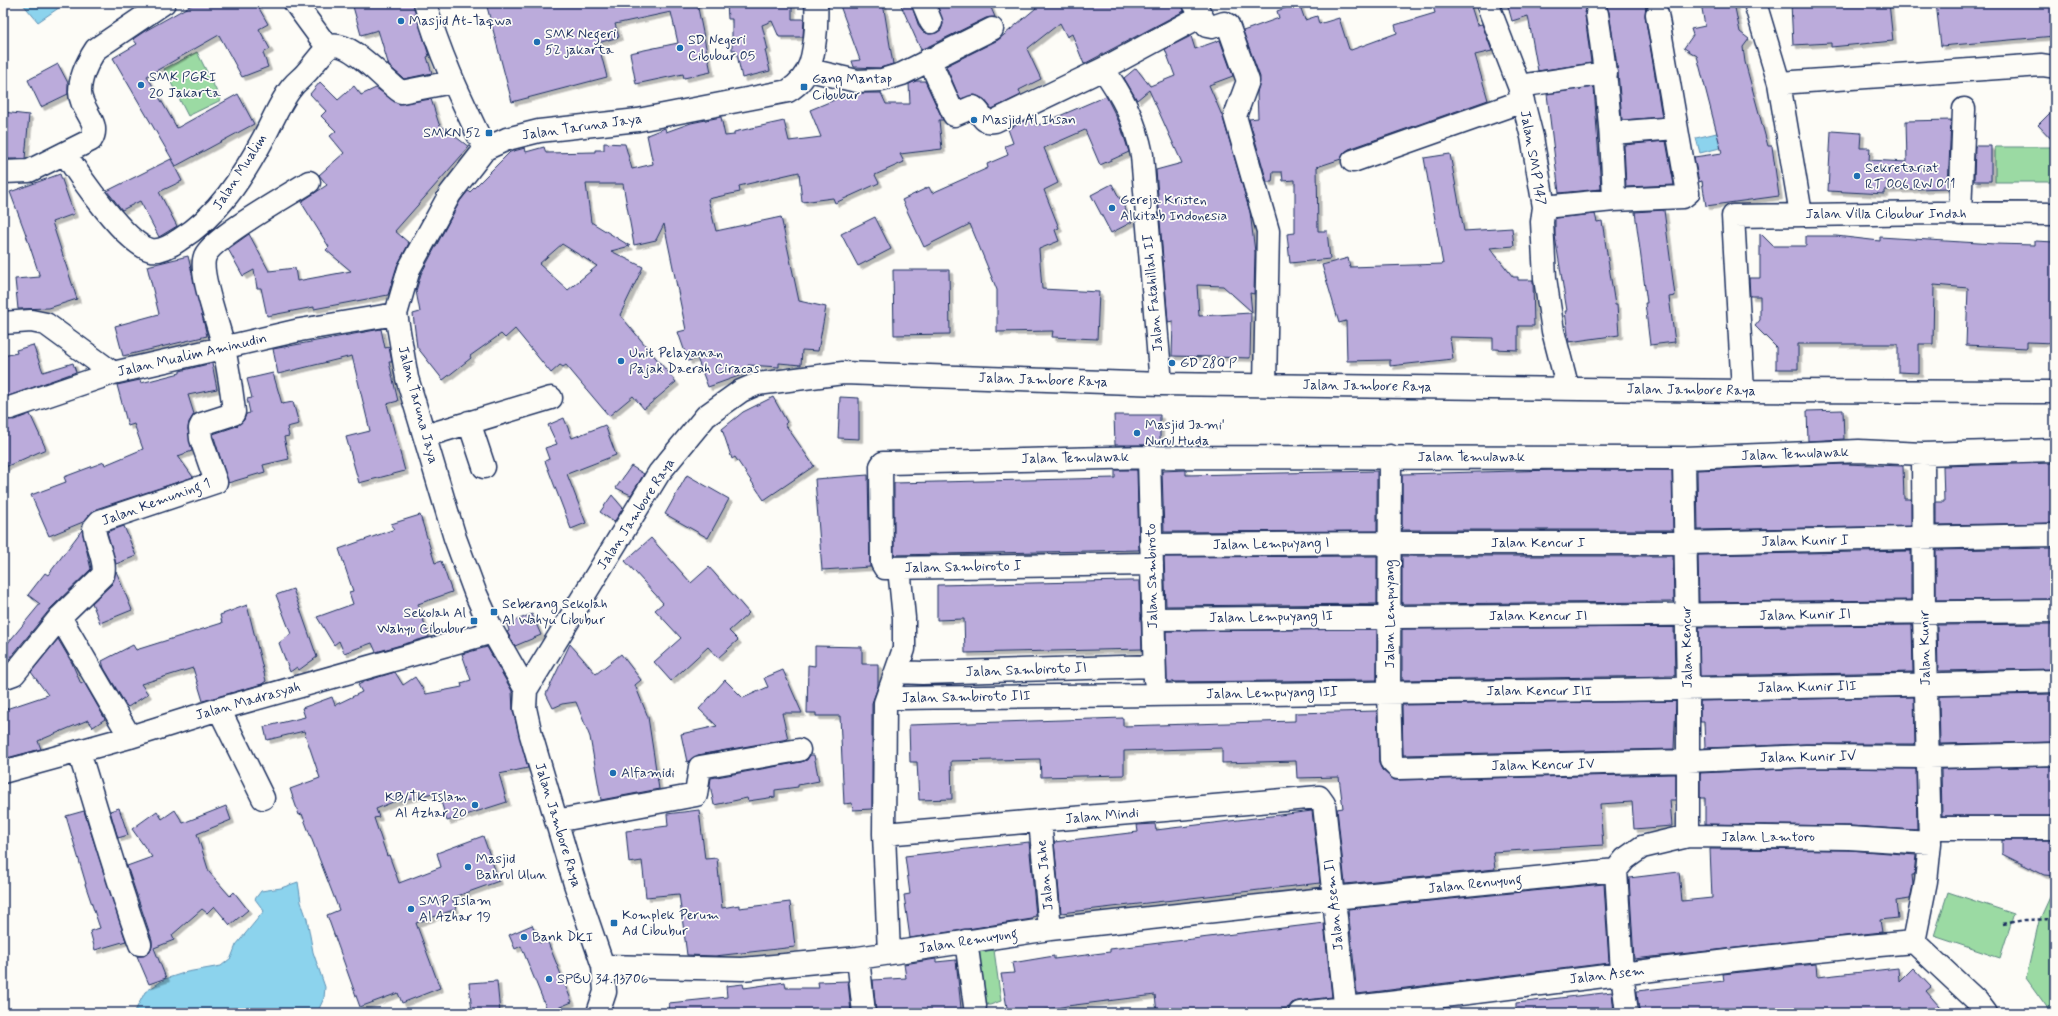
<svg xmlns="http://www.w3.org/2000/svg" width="2058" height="1016" font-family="Mynerve,sans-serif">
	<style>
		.green { fill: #9bdaa3; stroke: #5b8480 }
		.water { fill: #8cd3ed; stroke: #5f91b4 }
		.building { fill: #bbabdb; stroke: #1b2f5e; fill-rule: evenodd; filter: url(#shadow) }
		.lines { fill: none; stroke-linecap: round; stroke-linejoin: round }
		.minor-casing { stroke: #1b2f5e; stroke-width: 25 }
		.path { stroke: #1b2f5e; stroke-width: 2.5; stroke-dasharray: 4 3; stroke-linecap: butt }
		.minor { stroke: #fdfcf7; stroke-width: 22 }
		.poi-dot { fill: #1f6fb2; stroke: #fdfcf7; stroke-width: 1.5 }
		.labels { text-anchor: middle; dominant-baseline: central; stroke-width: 3.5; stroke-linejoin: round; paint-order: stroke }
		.poi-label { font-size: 14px; fill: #1b2f5e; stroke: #fdfcf7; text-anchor: start }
		.street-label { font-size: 14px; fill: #1b2f5e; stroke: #fdfcf7 }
	</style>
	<defs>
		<filter id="shadow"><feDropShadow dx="3.5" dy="3.5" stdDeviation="0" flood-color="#0004"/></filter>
	</defs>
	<rect width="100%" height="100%" fill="#fdfcf7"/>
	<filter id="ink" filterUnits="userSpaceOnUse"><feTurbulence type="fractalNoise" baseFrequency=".025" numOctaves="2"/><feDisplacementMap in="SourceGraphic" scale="8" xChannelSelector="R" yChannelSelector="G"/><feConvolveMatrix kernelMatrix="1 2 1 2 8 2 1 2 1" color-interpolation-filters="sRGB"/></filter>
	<g filter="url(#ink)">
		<path class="green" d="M197,52L221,100L188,116L164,69Z
			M1995,147H2055V182H1995Z
			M2055,886V1013L2049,1010L2026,978L2039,921Z
			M1948,892L2014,914L2000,958L1934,936Z
			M994,950L1001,1001L990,1005H981L977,996L984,988L981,968L972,959L970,953Z"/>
		<path class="water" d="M22,3H66L38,22Z
			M1733,129L1736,144L1700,153L1696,138Z
			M298,882L301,902L307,919L313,952L325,987L324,998L317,1013H134L145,992L165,979L187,972L221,966L231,958L236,945L264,911L255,899L261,891L281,888Z"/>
		<path class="building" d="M195,3H256L268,24L259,29L270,49L263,53L268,67L242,77L219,35L147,76L177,128L238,94L254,124L176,166L113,58L137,44L133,39L145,31Z
			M352,3H413L429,56L427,57L432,73L404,79L402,77L389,66L378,30L361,35Z
			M486,3H697L711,72L684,78L683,74L636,84L630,53L678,43L671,12L615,24L619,37L598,43L607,77L512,102Z
			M727,3H792V19H804L803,37H779L772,21L762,25L768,50H765L770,71L742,78L736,50H732V19H728Z
			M839,3H883L893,64L880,68L854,67L852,61L860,60Z
			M900,3H911L919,27L923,32L929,34L936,33L941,30L943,24L937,3H989L995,17L986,18L921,50Z
			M1042,3H1182L1184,11L1084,64L1072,34L1067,37L1060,23L1027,49L1041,79L1019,90L1021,95L992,109L984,99L975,95L960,99L946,66L998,40Z
			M1299,3L1305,20L1317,16L1319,24L1339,18L1349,49L1351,50L1397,33L1395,25L1435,13L1432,3H1470L1477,25L1482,24L1492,51L1475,55L1488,100L1349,149L1344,153L1341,159L1317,167L1318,231H1327L1330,259L1290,263L1287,234L1295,233V180L1283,181L1282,172H1273L1272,182H1267L1249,119L1258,118L1257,93L1260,77L1243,31L1279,18L1277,11Z
			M1507,3H1592L1586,9L1585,15L1591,63L1538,71L1528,16L1512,21Z
			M1603,3H1646L1645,16L1662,117L1622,120L1618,72L1609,12L1607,7Z
			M1701,3H1734L1740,32L1749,39L1743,47L1745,62L1768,146H1772L1779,196L1706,206L1702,181L1699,182L1694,157L1722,153L1697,56L1684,48L1693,35L1691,29L1705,26Z
			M1791,3H1889L1893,41L1831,47V43L1793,45Z
			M1936,3H2055V36L1941,46Z
			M1191,36L1195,49L1220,40L1233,76L1209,85L1223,118L1250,212L1255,252L1254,294L1250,293L1252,312L1223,286L1197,285L1199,316L1251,313L1250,358L1172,356L1173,321L1168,322L1156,170L1182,163L1149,90L1137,100L1124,78L1136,68L1150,86L1175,76L1165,49Z
			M58,64L68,83V94L41,107L28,80Z
			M916,81H925L943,120H939L942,149L900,154L904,162L875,175L879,183L835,203L833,198L802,202L799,172L739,186L740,192L708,199L716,231L781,217L799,301L826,307L818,351L802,350L801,365L779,363V367L748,365L750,372L708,387L697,358L688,361L678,332L686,330L664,224L656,240L634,245L623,184H586L591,222L630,246L611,251L643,267L620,315L676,382L644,409L633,396L609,416L566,365L563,367L560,365L551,373L515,329L505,338L501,334L470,356L471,358L443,380L417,347L413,314L420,312L416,291L421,274L460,201L468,191L470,192L510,152L525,148L526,152L544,147L546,153L595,152V150H604V143L625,144L632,169L653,164L647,135L665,128L666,132L691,123L721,117L725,136L734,135V132L784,121L789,141L821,137L810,110L851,93H881L886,104H910L909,84ZM562,244L597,266L568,290L539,264Z
			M320,82L338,100L354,86L361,95L376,88L399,104L431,99L439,124L469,147L395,231L409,243L397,266L388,295L314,309V307L267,316L261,288H257L254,270L243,276L228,249L249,234L269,271L295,268L297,281L351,271L326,250L329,247L301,202L327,185L319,175L344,153L330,136L336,131L321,116L326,111L310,94Z
			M1594,87L1601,189L1559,193L1547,94Z
			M1106,96L1120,124L1129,152L1100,165L1085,130L1044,148L1058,183L1044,190L1059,228L1055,230L1059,241L1039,249L1042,289L1099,292L1097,339L1052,337L1053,331L997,332V290L970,224L924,247L902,200L929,187L932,193L988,168L987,164L1008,155L1005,146L1013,143L1008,129L1032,117L1036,126Z
			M2055,108V143L2038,125Z
			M3,112L29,115L25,159H3Z
			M1951,120L1948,188L1885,190V194L1828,191L1831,131L1861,133L1860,148H1870L1869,160L1907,162L1906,121Z
			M1666,141L1674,185L1626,187L1624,145Z
			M1975,146H1991V181H1974Z
			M1450,154L1464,231L1512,228L1514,246L1490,248L1513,277H1518V280H1533L1534,326H1518V350L1493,349V338L1450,337L1453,359L1390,366V360L1347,361L1346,321L1339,323L1322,265L1348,258L1350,267L1443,264L1424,158Z
			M171,159L182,181L159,192L177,226L159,237L140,201L122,210L107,191Z
			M60,174L74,214L52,222L77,299L49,308L18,309L15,279L40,277L25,232L10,192Z
			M1112,184L1132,222L1111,233L1091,195Z
			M1664,210L1675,296L1669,297L1675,342L1650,345L1645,303H1647L1635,212Z
			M1595,214L1597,222L1602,221L1615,305H1617L1619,335L1569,342L1565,311H1567L1555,236V218Z
			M875,217L891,249L858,266L841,234Z
			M1760,233L1773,246H1806V236H1836L1880,241V237L1995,244L2035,245V241L2055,242V343L2027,342V348L1966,345L1968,288L1934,285L1933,344H1919V373L1898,372V344H1798V369H1776V347L1755,326L1760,320V296H1750L1749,278H1760Z
			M188,256L207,336L123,356L115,326L159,314L147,266Z
			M893,270H949L950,334L894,335Z
			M381,329L385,348L389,347L392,362H389L398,401L387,404L405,471L359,483L346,437L370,431L352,356L278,374L273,349Z
			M33,345L43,372L73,363L76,372L3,398V356L17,353L16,350Z
			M212,363L217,389L188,395L194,414L189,422L188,429L192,451L178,456L193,477L96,509L83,522L49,536L31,495L66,482L64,477L104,462L105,465L143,449L134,424L128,426L117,385L140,380L141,383L180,373V371Z
			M273,373L282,404L293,402L299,424L287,427L289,436L284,437L289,459L263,465L265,472L228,483L213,434L237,426L244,420L246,414L250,413L247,399L252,398L247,379Z
			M773,397L787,422L785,424L814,466L764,500L735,457L732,459L722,429L743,412Z
			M840,397L859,398V439L838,438Z
			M1843,410L1844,439L1808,441L1807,411Z
			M30,414L46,449L3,468V418L14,420Z
			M1114,415H1160V445H1115Z
			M564,418L572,438L605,425L616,455L567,474L586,523L571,529L545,461L549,459L545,448L557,444L548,425Z
			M2055,463V523L1936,525V502H1944L1943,466Z
			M1844,464L1903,466L1904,499H1911V526L1698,530L1697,470Z
			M631,466L644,474L631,495L616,488Z
			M1115,470H1137L1139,550L894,555V483L1115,478Z
			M1186,470V475L1377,471V531L1164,532L1162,471Z
			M1672,470L1673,530H1402V474L1556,470Z
			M687,475L729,499L708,538L665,514Z
			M868,475L870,567L822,570L815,479Z
			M612,495L623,508L614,522L600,512Z
			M420,515L435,563L441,561L452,592L418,604L429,637L376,652L372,643L344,653L339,641L334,645L317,617L353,604L349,592L353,591L339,549L395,529L391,524Z
			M124,526L136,556L116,564L107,532Z
			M82,530L91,569L51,608L6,663L3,665V649L40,604L28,595L45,573L48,575Z
			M651,538L691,583L709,567L749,613L729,631L738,640L718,658L708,647L671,681L654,662L681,638L655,610L663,603L625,561Z
			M2055,548V599L1936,600V550Z
			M1911,551V600L1699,602L1698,555Z
			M1377,556V604L1166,606L1164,557Z
			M1402,556H1673L1674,602L1402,604Z
			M116,571L132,610L100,623L92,603L112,584Z
			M1129,581H1140L1142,649L965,653L964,619L937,620V585Z
			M293,589L317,657L299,670L297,667L290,672L279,643L291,634L276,595Z
			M247,605L266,681L262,684L203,701L193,668L141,684L148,694L128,707L126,705L104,668L102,661L133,645L136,650L222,623L220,615Z
			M532,614L541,635L515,646L507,632L509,631L507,624Z
			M2055,624V669L1938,671L1937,625Z
			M1912,625L1913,672L1700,676L1699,627Z
			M1674,627L1675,676L1402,680V629Z
			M1377,629V680L1167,682L1166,631Z
			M58,639L72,663L81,684L84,682L105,719L93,727L88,720L38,741L41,749L3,759V710L48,695L31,672Z
			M570,644L596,674L621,654L641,680L635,685L648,717L659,789L601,800L590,737L576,702L562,704L553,708L546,694Z
			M815,646L862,647V664H878V687L872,703V809L853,810L852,803L844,804L840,716H816V713H807L808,665L815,666Z
			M487,647L512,691L513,711L528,768L499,774L507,802L447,821L438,792L393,802L376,809L379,817L374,818L387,856L389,855L399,883L441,867L437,853L483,836L499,881L452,898L456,909L416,923L440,988L402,1003L398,993L360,1007L327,915L339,910L302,814L299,815L290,789L320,778L304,731L267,740L264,727L305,717L302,708L332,697L335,705L362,692L358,685L366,681L395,672L403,685L415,677L426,694L462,687L461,683L471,680L462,654Z
			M783,670L802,713H782L788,739L698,755L687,762L681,734L717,726L699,709L725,680L743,698L768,687L764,678Z
			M2055,694V742L1940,744L1939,696Z
			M1914,697L1915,744H1806L1705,748L1704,722H1700V701Z
			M1676,701L1674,749L1403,755L1402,705Z
			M1377,711L1379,762L1382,770L1394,780L1676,774V800H1670L1672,826L1634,829L1632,802L1600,804L1603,845L1493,852L1495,869L1345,884L1337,809L1343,808L1339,777L1297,778L1296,761L1222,763V748L1124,751V775L1041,777L1040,759L951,761L952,799L919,800L917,762H910L909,725L1123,718V726L1295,721V713Z
			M810,755H814L819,781L798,785V787L775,790V797L748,801L747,798L714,805L710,785L711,778L801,762L807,760Z
			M2055,766V816H1942L1941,769Z
			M1806,768L1916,769L1917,830L1849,826L1705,824V798H1700V773Z
			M226,806L231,820L197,834L209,872L230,896L234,892L248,910L230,925L214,906L207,913L202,909L172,935L174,940L154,948L166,978L149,984L137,956H144L149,952L152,947V940L127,866L152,857L132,829L157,811L162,819L175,810L183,823Z
			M119,808L128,835L118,838L110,811Z
			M699,810L705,859L717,858L722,908L739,905V908L790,902L795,947L715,956L687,955L679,894L646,897L642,861L629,863L626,831L668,826L667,814Z
			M84,811L126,941L95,950L90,931L100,928L85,884H86L66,816Z
			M1312,811L1320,883L1061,913L1054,842L1138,832L1137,825L1155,824L1156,830Z
			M2002,840H2055V876L2044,875L2002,854Z
			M1029,842L1036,916L1032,917V919L910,938L904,895L910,894L905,856Z
			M1710,849L1849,850L1916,855L1914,875H1912L1913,885L1910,899L1896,901L1898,918L1880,920L1882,932L1634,959L1629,878L1679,872L1682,901L1712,898Z
			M1604,884L1609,963L1357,994L1348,909Z
			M1324,923L1332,997L1298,1001L1292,1003L1288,1008L1249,1013H1157L1155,995L1067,1006L1029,1013H1008L1001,974L1014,973L1012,963L1054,956V959L1110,952V949Z
			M532,925L540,943L547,940L572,1002L548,1012L521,946L515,949L509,935Z
			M936,959V962L956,960L961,1008L959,1009V1013H931V1011L876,1013L873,980L906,978L904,964Z
			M1816,964L1817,977L1898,968L1899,982L1913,968L1931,987L1926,991L1945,1013H1639L1637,991L1724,981L1723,974Z
			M497,981L500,1013H472L469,983Z
			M848,981L851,1013H670L669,1003L727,997L726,986L743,984L744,988L785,982L786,988H819L818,982Z
			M1612,992L1614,1013H1516V1003Z"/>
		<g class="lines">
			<g class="minor-casing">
				<path id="minor" d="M295,3L328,48
					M425,3C439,54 462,101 485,149
					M923,3L931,22
					M1194,3L1207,26L1212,27L1224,23L1228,25L1248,81L1235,116L1268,231L1265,385
					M1487,3L1519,86L1532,137L1544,207L1542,222L1545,278L1553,331L1568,389
					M1755,3L1779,83L1801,214
					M1597,14C1607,77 1612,138 1614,200
					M929,59L954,115L973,107C984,113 980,124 995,121L1103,69L1201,16
					M1103,69C1123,97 1135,120 1142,155L1161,384
					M809,70L857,81L882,80L902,74L992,29
					M1779,83L2042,65L2055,67
					M1519,86L1606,73
					M1612,133L1676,128
					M65,153C79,176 126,244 151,250C161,252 172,245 179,240C218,216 242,178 263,139C273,121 280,101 293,86C297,81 302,78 306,73C314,65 321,52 331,46C351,40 385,82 401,92L452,82
					M1353,161L1523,101
					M3,172L29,171L91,140C102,123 80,110 80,92C80,76 88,61 96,49L164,3
					M1544,207L1614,200L1683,197L1688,193L1657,14
					M1960,214L1964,109
					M3,323L31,321L46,324L113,373L300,330L396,314
					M1743,391L1733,216L1937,213L2055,214
					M10,408L113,373
					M469,422L484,467
					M425,436L551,398
					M1390,456L1389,692L1391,761L1398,768L1688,761L1806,756L1928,757L2055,754
					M1149,457L1155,680
					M1684,458L1688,690V836
					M1151,545L1390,543H1686L2055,535
					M1152,564L885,568L882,563L881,466L883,463H887L1149,457L1684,458L1859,451L1923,454L2055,450
					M60,617L130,737
					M1153,619C1454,615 1754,616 2055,611
					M897,672L922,673L1154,666
					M3,678L14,674L60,617L103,575C107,560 95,543 94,528L100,521L216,482L201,439L200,428L202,424L233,414L234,412C232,391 228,369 224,348C220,328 198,273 205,256C213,237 289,195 309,182
					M526,690L493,632L475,592L455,538L407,378L396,314L409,269L450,194L485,149L507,139L539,131L638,120L788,91C812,77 814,53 816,28C816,20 817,11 816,3
					M887,700L890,698C1278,693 1667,692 2055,681
					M219,709L263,798
					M79,752C99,816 117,881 140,944
					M3,772L130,737L219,709L493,632
					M556,821L696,795L700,767L799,750
					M1040,821L1050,929
					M1930,828H2055
					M884,834L1319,797L1324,804L1346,1013
					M1616,870L1625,859L1642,847L1688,836L1849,838L1930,843
					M1616,870L1622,973L1627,1013
					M966,941L975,1006
					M1914,942L1926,882L1930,843L1924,613L1923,454
					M1914,942L1977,1001L1986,1013
					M889,953L884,834L885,703L904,649V618L899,568
					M858,958L864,1013
					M603,966L742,969L858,958L1050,929L1333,898L1616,870
					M598,1013L605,992L603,966L575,884L531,735L525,708L526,690L659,473L706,416L741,391L757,384L843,373L1161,384L1743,391L2055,392
					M1300,1013C1505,991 1709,959 1914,942"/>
			</g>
			<path class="path" d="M2003,924L2024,920L2055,919"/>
			<use href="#minor" class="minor"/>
		</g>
	</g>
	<g class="poi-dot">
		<circle cx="401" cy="21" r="4"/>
		<circle cx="537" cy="42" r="4"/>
		<circle cx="680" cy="48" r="4"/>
		<circle cx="141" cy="85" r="4"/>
		<rect x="800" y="83" width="8" height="8" rx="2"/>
		<circle cx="974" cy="120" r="4"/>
		<rect x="485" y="129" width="8" height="8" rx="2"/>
		<circle cx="1857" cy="176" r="4"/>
		<circle cx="1112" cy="208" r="4"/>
		<circle cx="621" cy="361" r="4"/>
		<circle cx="1172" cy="363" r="4"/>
		<circle cx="1137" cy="433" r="4"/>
		<rect x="490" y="608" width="8" height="8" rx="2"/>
		<rect x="470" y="617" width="8" height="8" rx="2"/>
		<circle cx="613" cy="773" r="4"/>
		<circle cx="475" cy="805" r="4"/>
		<circle cx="468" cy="867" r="4"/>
		<circle cx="411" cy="909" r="4"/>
		<rect x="610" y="919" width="8" height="8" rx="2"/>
		<circle cx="524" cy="937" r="4"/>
		<circle cx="549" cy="979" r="4"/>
	</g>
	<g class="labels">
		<g class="poi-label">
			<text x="409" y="21">Masjid At-Taqwa</text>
			<text x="545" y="34">SMK Negeri<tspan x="545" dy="16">52 jakarta</tspan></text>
			<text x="688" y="40">SD Negeri<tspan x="688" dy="16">Cibubur 05</tspan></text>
			<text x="149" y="77">SMK PGRI<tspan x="149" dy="16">20 Jakarta</tspan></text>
			<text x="812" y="79">Gang Mantap<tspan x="812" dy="16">Cibubur</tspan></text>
			<text x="982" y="120">Masjid Al Ihsan</text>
			<text x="481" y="133" text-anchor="end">SMKN 52</text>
			<text x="1865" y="168">Sekretariat<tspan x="1865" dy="16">RT 006 RW 011</tspan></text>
			<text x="1120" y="200">Gereja Kristen<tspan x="1120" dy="16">Alkitab Indonesia</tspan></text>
			<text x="629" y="353">Unit Pelayanan<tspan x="629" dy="16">Pajak Daerah Ciracas</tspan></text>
			<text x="1180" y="363">GD 280 P</text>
			<text x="1145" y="425">Masjid Jami'<tspan x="1145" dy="16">Nurul Huda</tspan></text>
			<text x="502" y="604">Seberang Sekolah<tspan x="502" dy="16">Al Wahyu Cibubur</tspan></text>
			<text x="466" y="613" text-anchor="end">Sekolah Al<tspan x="466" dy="16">Wahyu Cibubur</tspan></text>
			<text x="621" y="773">Alfamidi</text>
			<text x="467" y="797" text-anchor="end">KB/TK Islam<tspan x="467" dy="16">Al Azhar 20</tspan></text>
			<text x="476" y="859">Masjid<tspan x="476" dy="16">Bahrul Ulun</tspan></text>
			<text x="419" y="901">SMP Islam<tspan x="419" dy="16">Al Azhar 19</tspan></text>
			<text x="622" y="915">Komplek Perum<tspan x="622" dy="16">Ad Cibubur</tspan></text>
			<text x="532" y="937">Bank DKI</text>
			<text x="557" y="979">SPBU 34.13706</text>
		</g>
		<g class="street-label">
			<text transform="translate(582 127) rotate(-8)">Jalan Taruna Jaya</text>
			<text transform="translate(1533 158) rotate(80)">Jalan SMP 147</text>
			<text transform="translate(240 172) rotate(-57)">Jalan Mualim</text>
			<text x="1886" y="214">Jalan Villa Cibubur Indah</text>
			<text transform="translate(1153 293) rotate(-95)">Jalan Fatahillah II</text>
			<text transform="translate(192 355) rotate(-13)">Jalan Mualim Aminudin</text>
			<text transform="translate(1043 380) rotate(2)">Jalan Jambore Raya</text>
			<text transform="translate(1367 386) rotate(1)">Jalan Jambore Raya</text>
			<text transform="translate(1691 390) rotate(1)">Jalan Jambore Raya</text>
			<text transform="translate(418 405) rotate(75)">Jalan Taruna Jaya</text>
			<text transform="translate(1795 454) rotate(-2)">Jalan Temulawak</text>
			<text x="1471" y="457">Jalan Temulawak</text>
			<text transform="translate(1075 458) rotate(-1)">Jalan Temulawak</text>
			<text transform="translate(156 502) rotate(-20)">Jalan Kemuning 1</text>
			<text transform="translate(636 514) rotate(-57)">Jalan Jambore Raya</text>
			<text transform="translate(1805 541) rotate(-1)">Jalan Kunir I</text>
			<text x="1538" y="543">Jalan Kencur I</text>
			<text transform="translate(1271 544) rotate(-1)">Jalan Lempuyang I</text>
			<text transform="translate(963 567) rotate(-1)">Jalan Sambiroto I</text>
			<text transform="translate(1152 576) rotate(-91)">Jalan Sambiroto</text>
			<text transform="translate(1390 614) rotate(-90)">Jalan Lempuyang</text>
			<text transform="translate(1805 615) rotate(-1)">Jalan Kunir II</text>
			<text x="1538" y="616">Jalan Kencur II</text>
			<text transform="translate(1271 617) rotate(-1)">Jalan Lempuyang II</text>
			<text transform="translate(1687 647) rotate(-91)">Jalan Kencur</text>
			<text transform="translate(1925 648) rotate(-91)">Jalan Kunir</text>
			<text transform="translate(1026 670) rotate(-2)">Jalan Sambiroto II</text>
			<text transform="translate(1807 687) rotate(-1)">Jalan Kunir III</text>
			<text x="1539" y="691">Jalan Kencur III</text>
			<text transform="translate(1272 693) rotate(-1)">Jalan Lempuyang III</text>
			<text transform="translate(966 697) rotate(-1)">Jalan Sambiroto III</text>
			<text transform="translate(248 701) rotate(-16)">Jalan Madrasyah</text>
			<text transform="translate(1808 757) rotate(-1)">Jalan Kunir IV</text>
			<text transform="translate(1543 765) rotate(-1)">Jalan Kencur IV</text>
			<text transform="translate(1102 816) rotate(-5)">Jalan Mindi</text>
			<text transform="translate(558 825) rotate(73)">Jalan Jambore Raya</text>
			<text x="1768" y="837">Jalan Lamtoro</text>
			<text transform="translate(1045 875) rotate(-96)">Jalan Jahe</text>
			<text transform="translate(1475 884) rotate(-6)">Jalan Renuyung</text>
			<text transform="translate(1334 905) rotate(-96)">Jalan Asem II</text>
			<text transform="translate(968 941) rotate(-9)">Jalan Remuyung</text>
			<text transform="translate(1607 975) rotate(-7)">Jalan Asem</text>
		</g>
	</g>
	<rect width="2058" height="1016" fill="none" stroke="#fdfcf7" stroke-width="16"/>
	<rect x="8" y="8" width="2042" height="1000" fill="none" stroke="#1b2f5e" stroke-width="1.5" filter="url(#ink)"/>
</svg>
